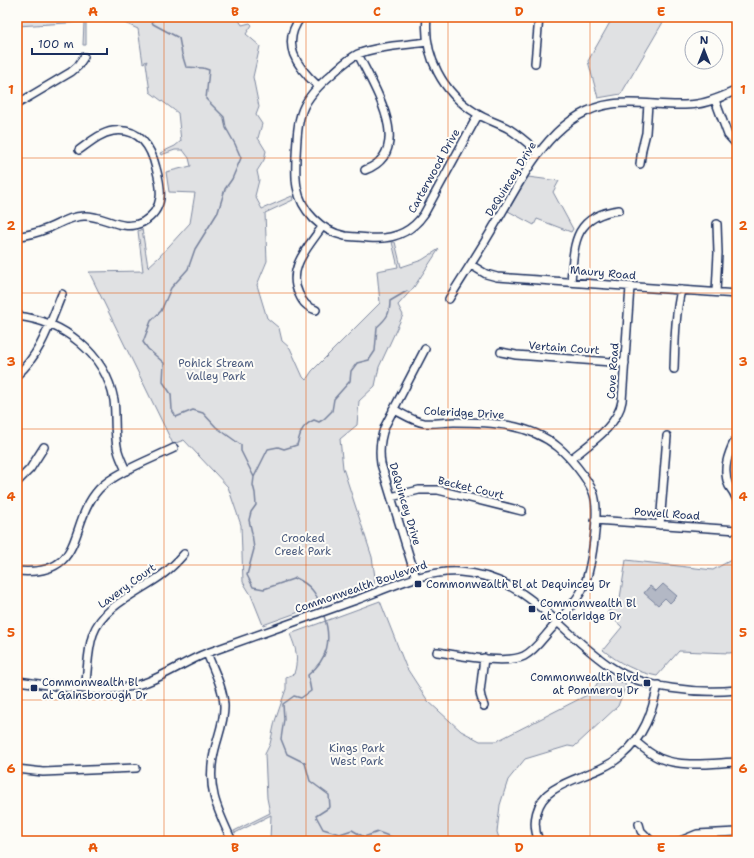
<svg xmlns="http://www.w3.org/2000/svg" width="754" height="858" font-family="'Shantell Sans',sans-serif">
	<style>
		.green { fill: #e0e1e3; stroke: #7e88a0; fill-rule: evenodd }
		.water { fill: #b3b8c5; stroke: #76819c }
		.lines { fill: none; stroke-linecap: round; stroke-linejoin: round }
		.stream { stroke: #76819c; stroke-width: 1.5 }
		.minor-casing { stroke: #1b2f5e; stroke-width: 10 }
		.minor { stroke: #fdfcf7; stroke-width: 7 }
		.grid { fill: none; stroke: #e8590c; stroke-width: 1; stroke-opacity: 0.55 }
		.poi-dot { fill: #1b2f5e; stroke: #fdfcf7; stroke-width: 1.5 }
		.labels { text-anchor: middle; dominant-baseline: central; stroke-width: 4; stroke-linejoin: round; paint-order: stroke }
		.street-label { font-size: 11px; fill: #1b2f5e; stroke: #fdfcf7 }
		.park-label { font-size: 11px; fill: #4c5c7f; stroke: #fdfcf7 }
		.poi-label { font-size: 11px; fill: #1b2f5e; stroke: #fdfcf7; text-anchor: start }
		.neatline { fill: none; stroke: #e8590c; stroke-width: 1.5 }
		.grid-label { font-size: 13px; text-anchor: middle; font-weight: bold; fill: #e8590c }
	</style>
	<rect width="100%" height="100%" fill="#fdfcf7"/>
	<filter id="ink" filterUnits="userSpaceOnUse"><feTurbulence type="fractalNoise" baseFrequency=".025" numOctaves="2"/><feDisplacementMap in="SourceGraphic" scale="8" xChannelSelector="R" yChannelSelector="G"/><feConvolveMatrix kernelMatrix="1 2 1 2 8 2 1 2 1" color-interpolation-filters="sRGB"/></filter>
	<g filter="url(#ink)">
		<path class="green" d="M17,17H237L242,25L250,23L252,25L246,34L260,46L253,77L259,107L256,115L262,124L258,138L266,151L264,160L257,171L259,180L255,196L262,209L292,196L293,200L265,213L267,261L257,285L267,318L279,328L282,341L290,348L303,377L306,380L312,371L380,303L377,271L398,267L392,242H395L401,267L422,260L439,249L414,287L398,305L403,315L379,367L375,386L359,401L357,425L340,439L343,468L372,557L375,577L374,585L263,625L251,595L243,582L241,525L228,487L184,440L173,444L89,272L143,271L138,231L142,229L148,267L159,257L190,223L195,193L169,192L166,172L191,166L189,158L183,150H175L161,155L160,153L175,146L181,141L178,113L150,92L146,63L147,61L143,63L138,29L118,20L86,22V45H83L84,22L17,26Z
			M613,17H666L621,94L598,98L588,61Z
			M726,17H737V30Z
			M528,177L559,181L553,192L573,229L571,232L537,219L534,225L508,211Z
			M626,560L713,570L731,560H737V652L729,653L679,651L657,676C636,672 619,663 603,650L622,627L607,613L620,598ZM650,586L656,592L677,596L665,598L644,593Z
			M380,601L406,667L428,701L461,731L480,741H497L591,693L604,673L626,685L618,706L574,747L568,746L525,759L508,780L500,805L497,832L500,841H270L271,815L235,833L234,831L270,813L267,798L265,754L270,744L275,721L286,689V677L294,674C299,657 296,649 290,634Z"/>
		<path class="water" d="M663,584L677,596L670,603L665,598L658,605L644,593L650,586L656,591Z"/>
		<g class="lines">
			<path class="stream" d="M150,17L153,24L179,38L182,54L186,67L203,68L209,70L206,99L224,117L226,128L235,144L241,158L232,179L225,189L218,212L195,249L188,269L171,288L161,311L151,321L143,342L148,349L164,363L163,382L171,394L172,410L176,417L193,410L203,413L216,427L241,445V451L254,477
				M321,607C316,592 310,585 296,578L264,589L253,587L247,575L254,549L252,533L249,520L251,512L256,505L255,493L253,485L254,477L268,449L278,447L284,449L297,445C301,432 301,426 314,420L319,422L324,419L332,411L334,399L350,381L351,371L357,363L369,360L375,351L377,327C387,318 390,314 390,301L407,291
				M324,616C332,640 328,659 308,675L311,691L301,698L294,696L283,704L284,719L281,739L287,754L305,763L310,781L329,795L330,807L316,816L323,829L340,834L352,830L364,837L378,832L394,838L397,841"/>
			<g class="minor-casing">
				<path id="minor" d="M301,17C280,44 297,67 318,86
					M427,17C423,56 443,93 476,113C486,120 499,123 509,129C520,136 529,144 538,152
					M427,42C407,45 376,46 358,54C348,59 340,67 332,74C299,102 298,115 296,156C296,166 295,177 297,187C301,211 321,231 345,236C352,237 361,237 369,238C391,240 411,233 424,214L478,115
					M358,54C373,86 416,151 365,170
					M535,63L539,17
					M715,100L728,135L737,145
					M17,104L71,72L78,66L84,57
					M640,164L642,149L646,133L648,104
					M17,236C28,236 39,232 49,228C61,223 71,216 84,216C105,215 122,233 143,222C165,209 162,189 156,168C151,147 139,127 113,131C100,133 89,143 79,150
					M471,265L486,274L497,277L737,294
					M571,282C574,244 573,216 619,210
					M716,292L718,253L717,224
					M449,299C464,274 480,251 494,226C522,180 551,112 612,104C640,100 669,108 697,104C711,102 724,96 737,90
					M316,310C307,307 303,303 299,294C286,269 309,246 322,227
					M17,316C63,321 105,353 114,400C116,415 114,431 117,446C118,455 123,463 126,471
					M501,352L516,355L625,363
					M674,369C675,342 675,316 681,290
					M17,375C41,354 50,323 62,294
					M393,409C403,414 413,421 424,423C434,424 444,422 454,422C489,422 529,423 558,447C570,457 587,478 593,492C601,510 591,573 582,590C575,603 564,615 554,626C545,635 536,650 524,656C505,665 459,655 437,652
					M735,440C728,454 722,470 729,486C732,490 735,495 737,500
					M571,459C589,444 618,426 622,401L630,287
					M17,482L30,469L44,447
					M391,497L419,490H438L522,511
					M595,520L737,530
					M660,525L667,436
					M17,571C87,577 67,524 99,489C114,473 154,458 174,448
					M416,578L381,464C379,451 380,439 385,426L425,349
					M207,653C213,669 223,687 224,705C225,721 217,738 214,753C206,788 218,811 232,841
					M484,658L480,692L481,697L484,706
					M17,681C60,686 105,697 147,682C168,674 186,661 207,653C257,635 306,618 356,600C389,588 424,570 460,572C528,576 560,633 611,667C643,689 699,694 737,690
					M85,689C88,671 87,651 93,634C103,606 139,592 162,575C170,569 177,562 184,554
					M636,742C643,748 650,754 659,758C683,768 712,763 737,762
					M17,769L43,772L136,768
					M639,824L641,831L651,841
					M539,841C531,823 536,801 553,790C574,776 601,773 621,756C644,737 652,713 658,685
					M680,841L697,834L737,832"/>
			</g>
			<use href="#minor" class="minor"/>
		</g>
	</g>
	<path class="grid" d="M164,17V841M306,17V841M448,17V841M590,17V841M17,158H737M17,293H737M17,429H737M17,565H737M17,700H737"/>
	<g class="poi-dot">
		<rect x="414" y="580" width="8" height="8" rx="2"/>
		<rect x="528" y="605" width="8" height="8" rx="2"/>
		<rect x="643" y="679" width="8" height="8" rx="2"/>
		<rect x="30" y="684" width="8" height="8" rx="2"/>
	</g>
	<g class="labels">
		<g class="street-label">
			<text transform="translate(434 171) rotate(-61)">Carterwood Drive</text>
			<text transform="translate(511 179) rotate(-58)">DeQuincey Drive</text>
			<text transform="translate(603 273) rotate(5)">Maury Road</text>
			<text transform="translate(564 348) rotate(4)">Vertain Court</text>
			<text transform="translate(613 371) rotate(-86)">Cove Road</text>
			<text transform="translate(464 413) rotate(3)">Coleridge Drive</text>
			<text transform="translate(471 488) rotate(13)">Becket Court</text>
			<text transform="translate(405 504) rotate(73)">DeQuincey Drive</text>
			<text transform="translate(667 514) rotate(4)">Powell Road</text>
			<text transform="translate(127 586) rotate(-36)">Lavery Court</text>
			<text transform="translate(361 587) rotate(-19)">Commonwealth Boulevard</text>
		</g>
		<g class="park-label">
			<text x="216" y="363">Pohick Stream<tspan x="216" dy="13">Valley Park</tspan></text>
			<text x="303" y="538">Crooked<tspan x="303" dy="13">Creek Park</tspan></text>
			<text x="357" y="748">Kings Park<tspan x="357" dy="13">West Park</tspan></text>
		</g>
		<g class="poi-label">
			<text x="426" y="584">Commonwealth Bl at Dequincey Dr</text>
			<text x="540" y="603">Commonwealth Bl<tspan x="540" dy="13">at Coleridge Dr</tspan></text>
			<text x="639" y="677" text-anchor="end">Commonwealth Blvd<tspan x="639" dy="13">at Pommeroy Dr</tspan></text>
			<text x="42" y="682">Commonwealth Bl<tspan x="42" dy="13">at Gainsborough Dr</tspan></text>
		</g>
	</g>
	<rect width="754" height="858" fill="none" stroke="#fdfcf7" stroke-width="44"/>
	<g transform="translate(704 50)"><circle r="19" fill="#fdfcf7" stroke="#a3aaba"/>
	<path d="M0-3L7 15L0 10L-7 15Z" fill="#1b2f5e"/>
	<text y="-6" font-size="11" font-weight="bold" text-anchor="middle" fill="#1b2f5e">N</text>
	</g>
	<path d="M32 48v6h75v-6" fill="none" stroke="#1b2f5e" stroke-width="2"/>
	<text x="38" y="48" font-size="12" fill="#1b2f5e" stroke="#fdfcf7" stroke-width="3" paint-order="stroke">100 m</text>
	<rect x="22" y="22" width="710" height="814" class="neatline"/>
	<g class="grid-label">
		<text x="93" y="16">A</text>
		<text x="235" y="16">B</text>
		<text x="377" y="16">C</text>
		<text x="519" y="16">D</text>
		<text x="661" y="16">E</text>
		<text x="11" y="94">1</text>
		<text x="743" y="94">1</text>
		<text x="11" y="230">2</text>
		<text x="743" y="230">2</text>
		<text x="11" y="366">3</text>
		<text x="743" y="366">3</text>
		<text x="11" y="501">4</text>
		<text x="743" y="501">4</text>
		<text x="11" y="637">5</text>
		<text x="743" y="637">5</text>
		<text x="11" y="773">6</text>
		<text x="743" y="773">6</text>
		<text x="93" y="852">A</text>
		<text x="235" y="852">B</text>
		<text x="377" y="852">C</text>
		<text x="519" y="852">D</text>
		<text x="661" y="852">E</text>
	</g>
</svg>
